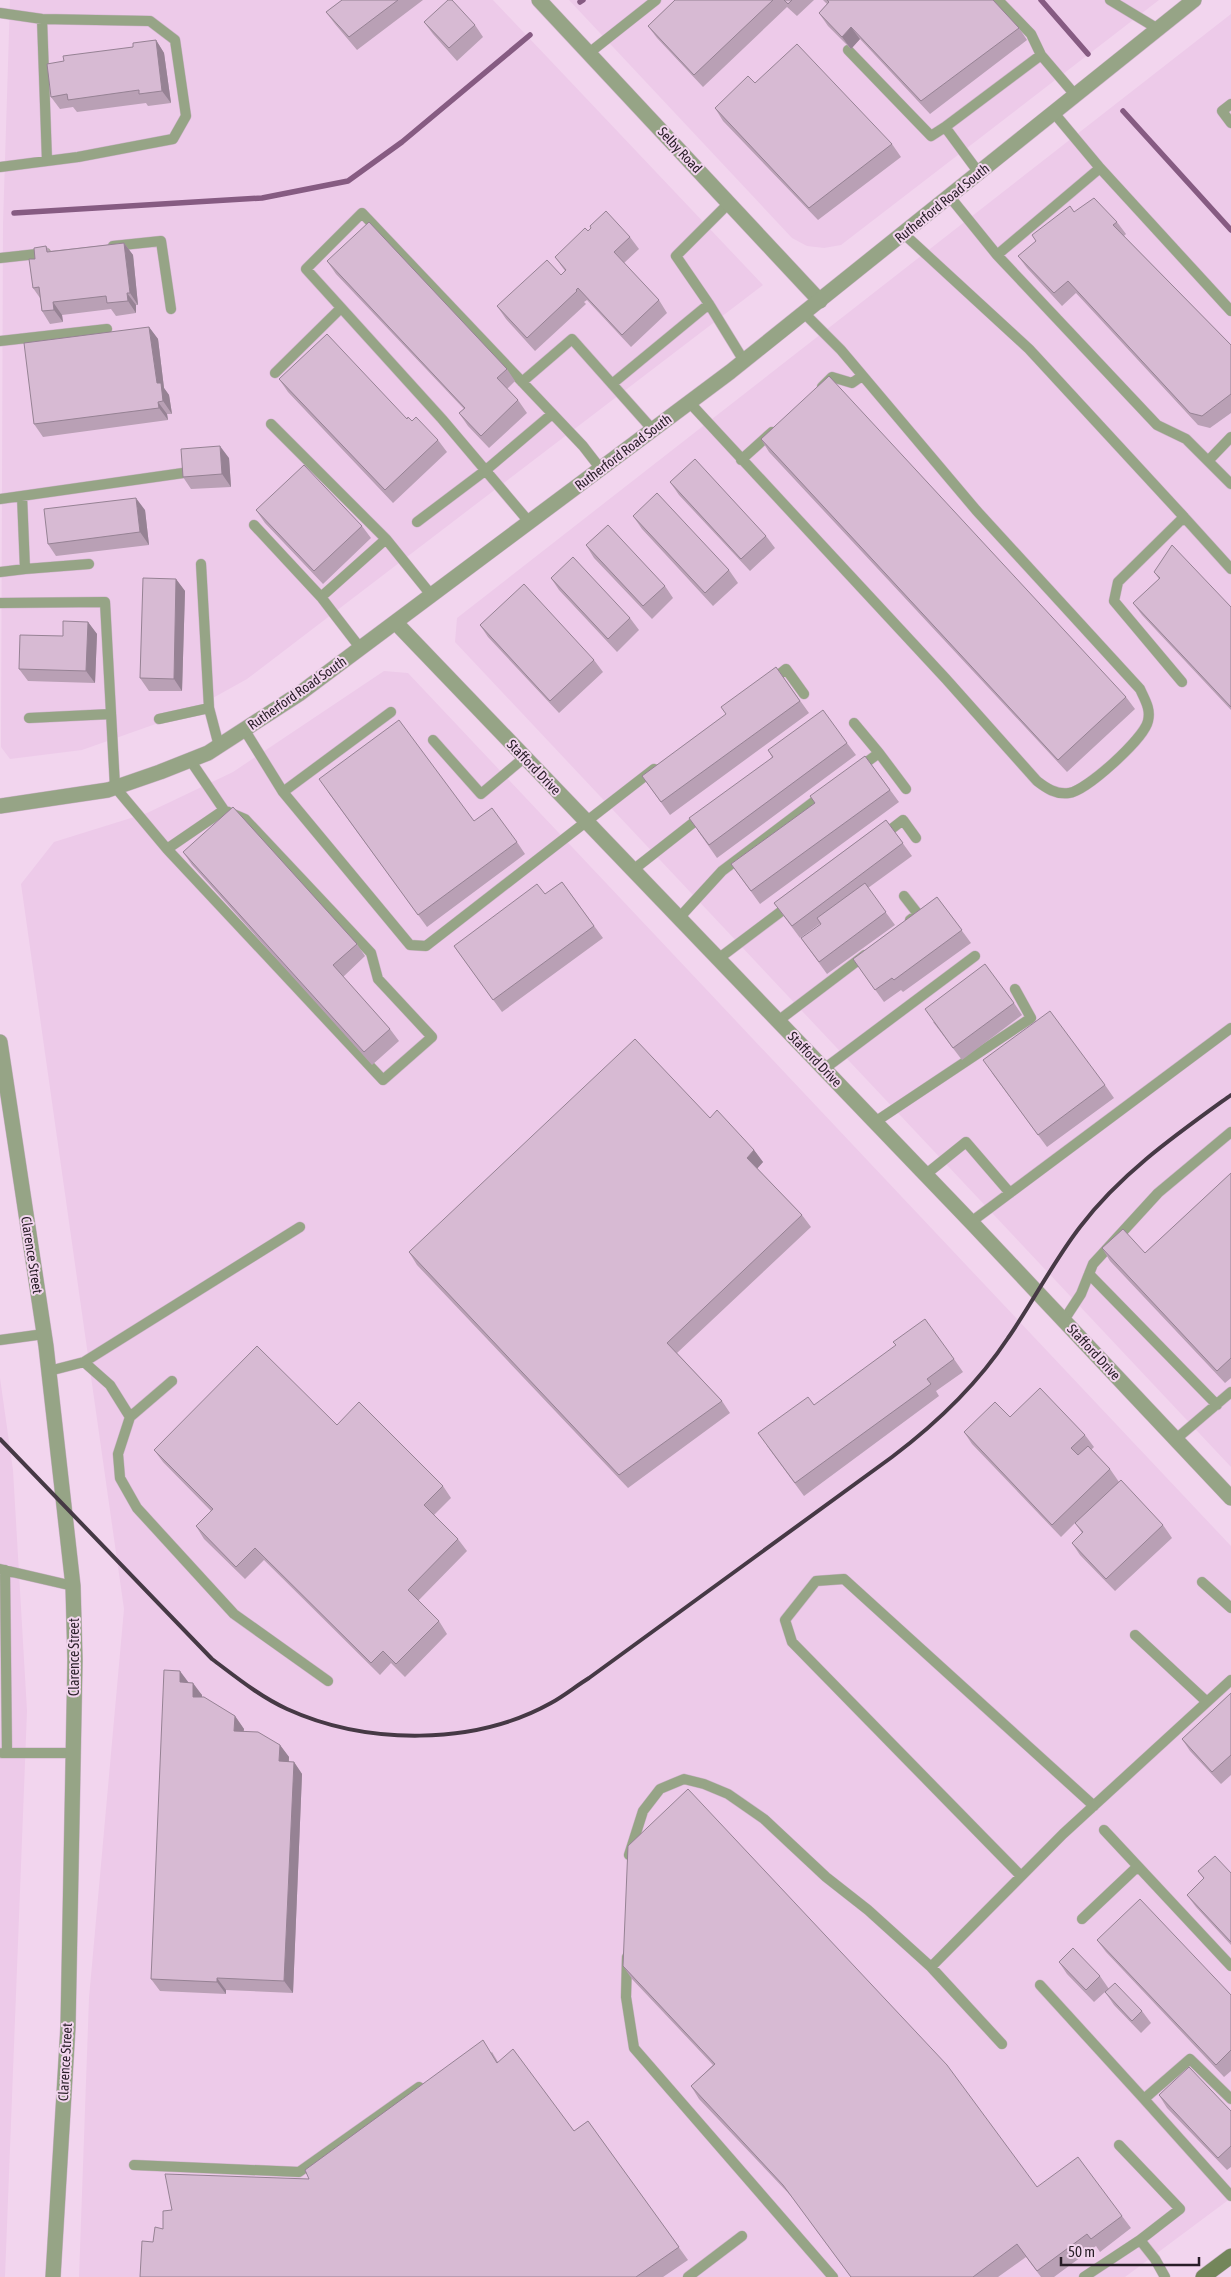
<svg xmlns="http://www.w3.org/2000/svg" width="1231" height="2277" font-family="'Asap Condensed',sans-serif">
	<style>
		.built { fill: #edcae9 }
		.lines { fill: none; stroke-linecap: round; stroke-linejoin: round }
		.stream { stroke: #865b82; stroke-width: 5.5 }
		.service-casing { stroke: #ceb4ca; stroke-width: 11 }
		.minor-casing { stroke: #ceb4ca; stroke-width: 16 }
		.tertiary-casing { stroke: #ceb4ca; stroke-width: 16 }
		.secondary-casing { stroke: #ceb4ca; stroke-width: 16 }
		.service { stroke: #96a486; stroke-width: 10 }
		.minor { stroke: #96a486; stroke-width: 15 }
		.tertiary { stroke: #96a486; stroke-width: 15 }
		.secondary { stroke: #73865a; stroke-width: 15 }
		.rail { stroke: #463945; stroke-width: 4 }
		.wall { fill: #b9a0b5 }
		.shaded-wall { fill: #968294 }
		.building { fill: #d7bad3; stroke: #968294 }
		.labels { text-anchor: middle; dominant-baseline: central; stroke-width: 4; stroke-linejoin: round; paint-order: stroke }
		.street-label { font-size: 14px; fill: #281d27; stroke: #f2d5ee }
	</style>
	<rect width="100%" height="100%" fill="#f2d5ee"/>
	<path class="built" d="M10,0H493L763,285L247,679L184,714L82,750L10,759L1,747L3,224Z
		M569,0H1159L841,245L824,248L807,246L792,238Z
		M1231,14V1467L455,642L457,618Z
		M384,671L408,673L1231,1546V2198L1125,2277H79L89,1998L124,1609L21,884L54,842L147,813L233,772Z
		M0,1378L13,1470L27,1711L5,2277H0Z"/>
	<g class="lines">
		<path class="stream" d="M1041,0L1088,54
			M580,2L583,0
			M1123,111L1231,230
			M14,213L262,198L348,181L402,142L530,35"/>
		<g class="service-casing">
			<path id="service" d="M1110,0L1158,29
				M0,13L42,19L150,21L175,40L186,116L173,139L78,157L0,167
				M42,19L47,161
				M848,50L931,136L945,127
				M589,53L656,0
				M1041,55L1076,96
				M1231,104L1222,111L1231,123
				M1100,168L1231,311
				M979,173L945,127L1041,55L1031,34L998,0
				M950,197L997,255L1100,168L1054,113
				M904,234L1029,349L1184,517L1118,582L1114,601L1182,682
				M113,246L161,241L171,309
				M997,255L1157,425L1186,439L1208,461L1231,437
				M0,258L46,253
				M709,304L676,256L729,203
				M0,341L107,329
				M275,373L341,308
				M522,382L572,339L653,430
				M612,384L709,304L744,361
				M822,387L832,377L852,383L862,376
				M689,402L946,679L1037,781C1046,788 1056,795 1069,793C1086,791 1144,739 1148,721C1151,709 1145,700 1140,689L976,510L841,350L804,313
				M271,424L386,539
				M741,460L772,432
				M1208,461L1231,484
				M0,499L183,473
				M1184,517L1231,569
				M417,522L486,470L552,414
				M530,523L442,419L306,269L362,213L583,446L600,468
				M254,525L321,597
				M201,564L209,708L219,746
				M25,569L89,564
				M0,572L25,569L22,496
				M0,603L105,602L115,787L167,849L383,1080L432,1037L378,979L371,953L245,819L224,810L190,760
				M361,649L321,597L386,539L432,596
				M770,682L786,669L804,694
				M29,718L111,714
				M159,719L209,708
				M854,723L879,753
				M244,729L283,792L410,945L426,946L654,769
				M433,740L481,794L525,757
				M860,767L879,753L906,789
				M283,792L391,712
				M881,837L903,820L916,838
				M167,849L224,810
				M633,870L703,815
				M904,896L918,914L910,920
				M679,918L722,871L824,794
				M718,959L791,904
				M778,1021L865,955
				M824,1069L975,956
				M875,1122L1031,1018L1015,989
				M925,1175L966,1142L1010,1193
				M971,1222L1231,1028
				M1089,1274L1217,1405
				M1064,1320L1081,1294L1093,1264L1158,1193L1231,1132
				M0,1340L44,1334
				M84,1362L300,1227
				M49,1371L84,1362L110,1385L130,1417L118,1454L120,1478L137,1508L234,1614L328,1681
				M130,1417L172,1381
				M1176,1439L1231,1392
				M0,1569L73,1586
				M5,1570L7,1753
				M1202,1582L1231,1608
				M1135,1635L1207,1702
				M2,1753H73
				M1104,1830L1231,1966
				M629,1855L643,1811L660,1789L684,1779L704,1784L728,1794L764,1819L826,1877L868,1910L931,1967
				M1021,1876L792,1642L785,1620L816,1581L844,1579L1094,1806
				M1082,1919L1137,1867
				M627,1957L626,1997L634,2048L833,2277
				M1040,1985L1144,2099
				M1002,2044L931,1967L1063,1834L1231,1680
				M1231,2099L1190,2059L1144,2099L1231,2196
				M1119,2145L1180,2209L1140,2240
				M134,2165L299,2172L419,2087
				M688,2277L742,2236
				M1084,2277L1140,2240L1155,2259L1165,2277"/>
		</g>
		<g class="minor-casing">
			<path id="minor" d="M539,0L820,301
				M396,623L971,1222L1231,1498"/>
		</g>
		<g class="tertiary-casing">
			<path id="tertiary" d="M0,806L108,790L160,772L208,753L299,694L730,372L1194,0
				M0,1042L46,1346L73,1586L75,1660L68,2027L53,2277"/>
		</g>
		<g class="secondary-casing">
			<path id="secondary" d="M1203,2277L1231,2256"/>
		</g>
		<use href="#service" class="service"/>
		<use href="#minor" class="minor"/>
		<use href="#tertiary" class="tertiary"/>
		<use href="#secondary" class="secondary"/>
		<path class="rail" d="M0,1439L212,1659C236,1677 259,1696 287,1709C366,1745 474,1746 551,1703C564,1696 576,1686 589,1678L892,1457C937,1423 977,1385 1008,1338C1033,1302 1053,1262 1080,1227C1121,1173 1177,1134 1231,1095"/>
	</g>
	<path class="wall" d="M342,0H423L357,50L335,24L326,12Z
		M675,0H814L797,16L787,7L703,87L657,38L648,26Z
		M823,0H993L1019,28L1027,40L930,114L860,39L851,49L828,26L819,13L827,4Z
		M424,22L475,25L483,37L457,61L433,34Z
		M156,40L164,53L171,103L148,106L146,103L77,112L73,107L60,109L51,97L64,61L133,47Z
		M755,83L892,144L901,157L818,220L723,121L715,108Z
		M1074,212L1117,222L1126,234L1124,236L1231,345V413L1210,428L1198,425L1076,293L1062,306L1027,268L1018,256Z
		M588,231L630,237L639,249L624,263L659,300L667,313L631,347L587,300L584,302L586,304L535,351L506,319L497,306L561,275L565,271L555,257Z
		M124,243L133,255L138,305H136V313L116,316L111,309L62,315L63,322L50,324L42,311L40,298L33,288L35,259L46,246L50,251Z
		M327,261L507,369L515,381L507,389L518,400L527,413L489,448L468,426L459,413L464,409L336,274Z
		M149,327L158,339L164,388L169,395L172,414H167L168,420L43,437L34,424Z
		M279,379L412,421L438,440L447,452L393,503L288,392Z
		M761,439L1126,697L1135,709L1067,772L769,452Z
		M229,458L231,487L191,489L183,477Z
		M670,482L766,536L775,548L750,571L679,495Z
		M145,510L149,545L56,556L48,544Z
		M256,510L362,526L371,538L323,584L265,523Z
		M633,516L729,570L738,583L713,606L642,529Z
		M586,545L665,586L673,598L652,619L594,558Z
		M1154,572L1231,607V710L1142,615L1133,603L1159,579Z
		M551,578L630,618L639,630L617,652L559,590Z
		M176,579L185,591L182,691H149L140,678Z
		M88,622L97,634L95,683L28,681L19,669L63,636Z
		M480,625L594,660L603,672L559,713L488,637Z
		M776,667L809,713L670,815L642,776L726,715Z
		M847,743L856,755L717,858L698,831L772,757L768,750Z
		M865,756L899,802L760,904L731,864L815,803Z
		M328,792L474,821L517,842L525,854L427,927Z
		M886,820L912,856L868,888L895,925L827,974L801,938L821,924V923L800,938L774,903Z
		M183,852L357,944L365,956L343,977L390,1029L399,1041L372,1065L192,865Z
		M562,882L603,938L502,1012L454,946L545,894Z
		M937,897L971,943L903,992L901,990L884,1002L853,959Z
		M1014,1003L1022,1015L962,1060L933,1022Z
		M992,1073L1105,1085L1114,1098L1047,1147Z
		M710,1118L754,1150L763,1162L757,1168L802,1215L811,1227L677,1353L722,1401L730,1413L628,1488L417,1265L409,1252Z
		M1231,1173V1378L1225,1383L1110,1261L1102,1248L1145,1253Z
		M954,1359L963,1372L936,1391L939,1396L804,1496L767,1446L814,1405Z
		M1010,1417L1085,1435L1094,1447L1091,1450L1110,1469L1119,1482L1163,1525L1172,1538L1115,1591L1080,1555L1072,1543L1082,1533L1075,1523L1061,1537L972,1444L964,1432Z
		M337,1425L443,1486L451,1498L434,1515L458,1539L467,1551L418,1601L439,1621L447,1634L405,1677L391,1663L380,1675L264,1560L245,1579L204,1539L196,1526L211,1511L163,1462L154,1450Z
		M188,1683L202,1695V1697L235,1716L244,1729L243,1731L280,1745L289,1757V1762H294L302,1774L293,1993L226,1990V1994L160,1991L151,1979Z
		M1231,1693V1775L1221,1784L1190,1751L1182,1739Z
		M1198,1871L1231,1873V1945L1196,1907L1187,1895L1204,1879Z
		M1097,1940L1231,1995V2071L1224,2077L1106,1952Z
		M1059,1962L1100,1976L1109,1989L1142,2011L1151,2023L1141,2033L1114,2005L1105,1992L1094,2002L1067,1974Z
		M623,1966L1037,2187L1122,2216L1131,2228L1100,2252L1096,2246L1054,2277H1041L1026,2257L998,2277H851L792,2197L699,2099L691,2086L713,2065L632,1979Z
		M492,2052L498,2062L574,2131L588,2121L688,2260L663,2277H140L153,2242L163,2229L172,2210L309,2179Z
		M1159,2095L1231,2111V2167L1227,2170L1167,2108Z"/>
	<path class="shaded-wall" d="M851,27L860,39L851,49L842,37Z
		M156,40L164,53L171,103L162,91Z
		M124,243L133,255L138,305L130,293Z
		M127,293L136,305V313L128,301Z
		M53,302L62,315L63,322L54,310Z
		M149,327L158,339L164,388L169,395L172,414L163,401L157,383Z
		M158,402L167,414L168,420L159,408Z
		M220,446L229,458L231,487L222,474Z
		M136,498L145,510L149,545L140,532Z
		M176,579L185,591L182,691L174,679Z
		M88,622L97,634L95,683L86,671Z
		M754,1150L763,1162L756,1170L747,1158Z
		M180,1671L189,1683L180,1682Z
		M193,1683L202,1695V1709L193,1697Z
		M235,1716L244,1729L242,1743L234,1731Z
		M280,1745L289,1757L288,1774L279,1761Z
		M294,1762L302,1774L293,1993L284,1981Z
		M217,1978L226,1990V1994L217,1982Z"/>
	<path class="building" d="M342,0H398L349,37L326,12Z
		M448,0H452L475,25L449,48L424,22Z
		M675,0H773L694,75L648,26Z
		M784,0H792L788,4Z
		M827,0H993L1019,28L921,101L851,27L842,37L819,13L829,2Z
		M156,40L162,91L139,94V90L68,100L67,94L51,97L47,64L64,61L63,56L133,47V43Z
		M797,44L892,144L809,208L715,108L748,76L755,83Z
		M1094,198L1117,222L1113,225L1231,345V394L1202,416L1190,413L1068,281L1054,293L1018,256L1036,241L1032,235L1070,206L1074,212Z
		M606,211L630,237L614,252L659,300L622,335L578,288L576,290L577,291L527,338L497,306L547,260L561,275L566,270L555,257L585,228L588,231L591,228L590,226Z
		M369,222L507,369L497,378L518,400L481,436L459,413L465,408L327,261Z
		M124,243L130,293H127L128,301L107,303L106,296L53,302L54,310L42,311L39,287L33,288L29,259H35L34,248L46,246L47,252Z
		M149,327L157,383H161L163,401L158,402L159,408L34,424L24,343Z
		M327,334L407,419L408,417L412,421L416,417L438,440L385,490L279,379Z
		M829,376L1126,697L1058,760L761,439Z
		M220,446L222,474L183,477L181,449Z
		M695,459L766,536L741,559L670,482Z
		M304,465L362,526L314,571L256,510Z
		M657,493L729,570L705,593L633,516Z
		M136,498L140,532L48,544L44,509Z
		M608,525L665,586L643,606L586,545Z
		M1172,545L1231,607V707L1133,603L1160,578L1154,572Z
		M573,557L630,618L608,639L551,578Z
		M143,578L176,579L174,679L140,678Z
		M524,584L594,660L550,701L480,625Z
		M63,621L88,622L86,671L19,669L20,635L63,636Z
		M776,667L800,701L661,802L642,776L726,714L721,707Z
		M823,710L847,743L709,845L689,818L773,757L768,750Z
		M399,720L474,821L492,808L517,842L418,915L319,779Z
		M865,756L890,790L751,891L731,864L815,803L810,796Z
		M233,807L357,944L333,965L390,1029L364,1052L183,852Z
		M886,820L903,843L792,926L774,903Z
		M562,882L594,926L493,1000L454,946L537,884L545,894Z
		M865,883L886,912L819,962L801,938L821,924L817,918Z
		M937,897L962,930L894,980L892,978L875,990L853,959Z
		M985,964L1014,1003L953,1048L925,1009Z
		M1050,1011L1105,1085L1038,1135L983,1060Z
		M635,1039L710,1118L717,1110L754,1150L747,1158L802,1215L667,1343L722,1401L619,1475L409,1252Z
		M1231,1173V1358L1217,1371L1102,1248L1123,1229L1145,1253Z
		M925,1319L954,1359L927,1379L931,1384L795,1483L758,1433L808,1397L814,1405L896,1345L893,1342Z
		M257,1346L337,1425L359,1402L443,1486L424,1505L458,1539L408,1590L439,1621L396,1664L383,1651L371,1663L255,1548L236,1567L196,1526L213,1509L154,1450Z
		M1040,1388L1085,1435L1071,1448L1078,1455L1088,1446L1110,1469L1052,1525L964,1432L995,1402L1010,1417Z
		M1121,1480L1163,1525L1106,1579L1072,1543L1083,1532L1075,1523Z
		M164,1670L180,1671V1682L193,1683V1697H204L235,1716L234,1731L258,1732L280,1745L279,1761L294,1762L284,1981L217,1978V1982L151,1979Z
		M1231,1693V1755L1212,1772L1182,1739Z
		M688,1789L947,2065L1037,2187L1078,2157L1122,2216L1091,2239L1087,2234L1037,2271L1017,2244L973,2277H851L783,2185L691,2086L715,2064L623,1966L628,1846Z
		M1215,1856L1231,1873V1942L1187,1895L1204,1878L1198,1871Z
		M1140,1899L1231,1995V2050L1216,2065L1097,1940Z
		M1073,1948L1100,1976L1086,1990L1059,1962Z
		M1115,1983L1142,2011L1132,2021L1105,1992Z
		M483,2040L497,2063L513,2049L574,2131L588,2121L679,2247L636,2277H140L142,2241L153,2242L155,2227L163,2229V2211L172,2210L165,2174L309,2179L305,2170Z
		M1189,2067L1231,2111V2146L1218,2158L1159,2095Z"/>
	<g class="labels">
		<g class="street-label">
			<text transform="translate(680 150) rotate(47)">Selby Road</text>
			<text transform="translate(942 203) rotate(-39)">Rutherford Road South</text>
			<text transform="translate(623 452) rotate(-37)">Rutherford Road South</text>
			<text transform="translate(297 693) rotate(-35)">Rutherford Road South</text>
			<text transform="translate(534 767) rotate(46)">Stafford Drive</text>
			<text transform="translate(815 1059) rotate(46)">Stafford Drive</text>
			<text transform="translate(32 1255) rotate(81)">Clarence Street</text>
			<text transform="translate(1094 1352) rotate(47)">Stafford Drive</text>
			<text transform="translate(74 1657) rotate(-90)">Clarence Street</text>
			<text transform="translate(65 2062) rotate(-87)">Clarence Street</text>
		</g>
	</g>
	<path d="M1061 2257v8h138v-8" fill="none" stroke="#281d27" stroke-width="2.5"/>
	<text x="1068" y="2257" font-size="15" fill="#281d27" stroke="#f2d5ee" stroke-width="4" paint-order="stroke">50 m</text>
</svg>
